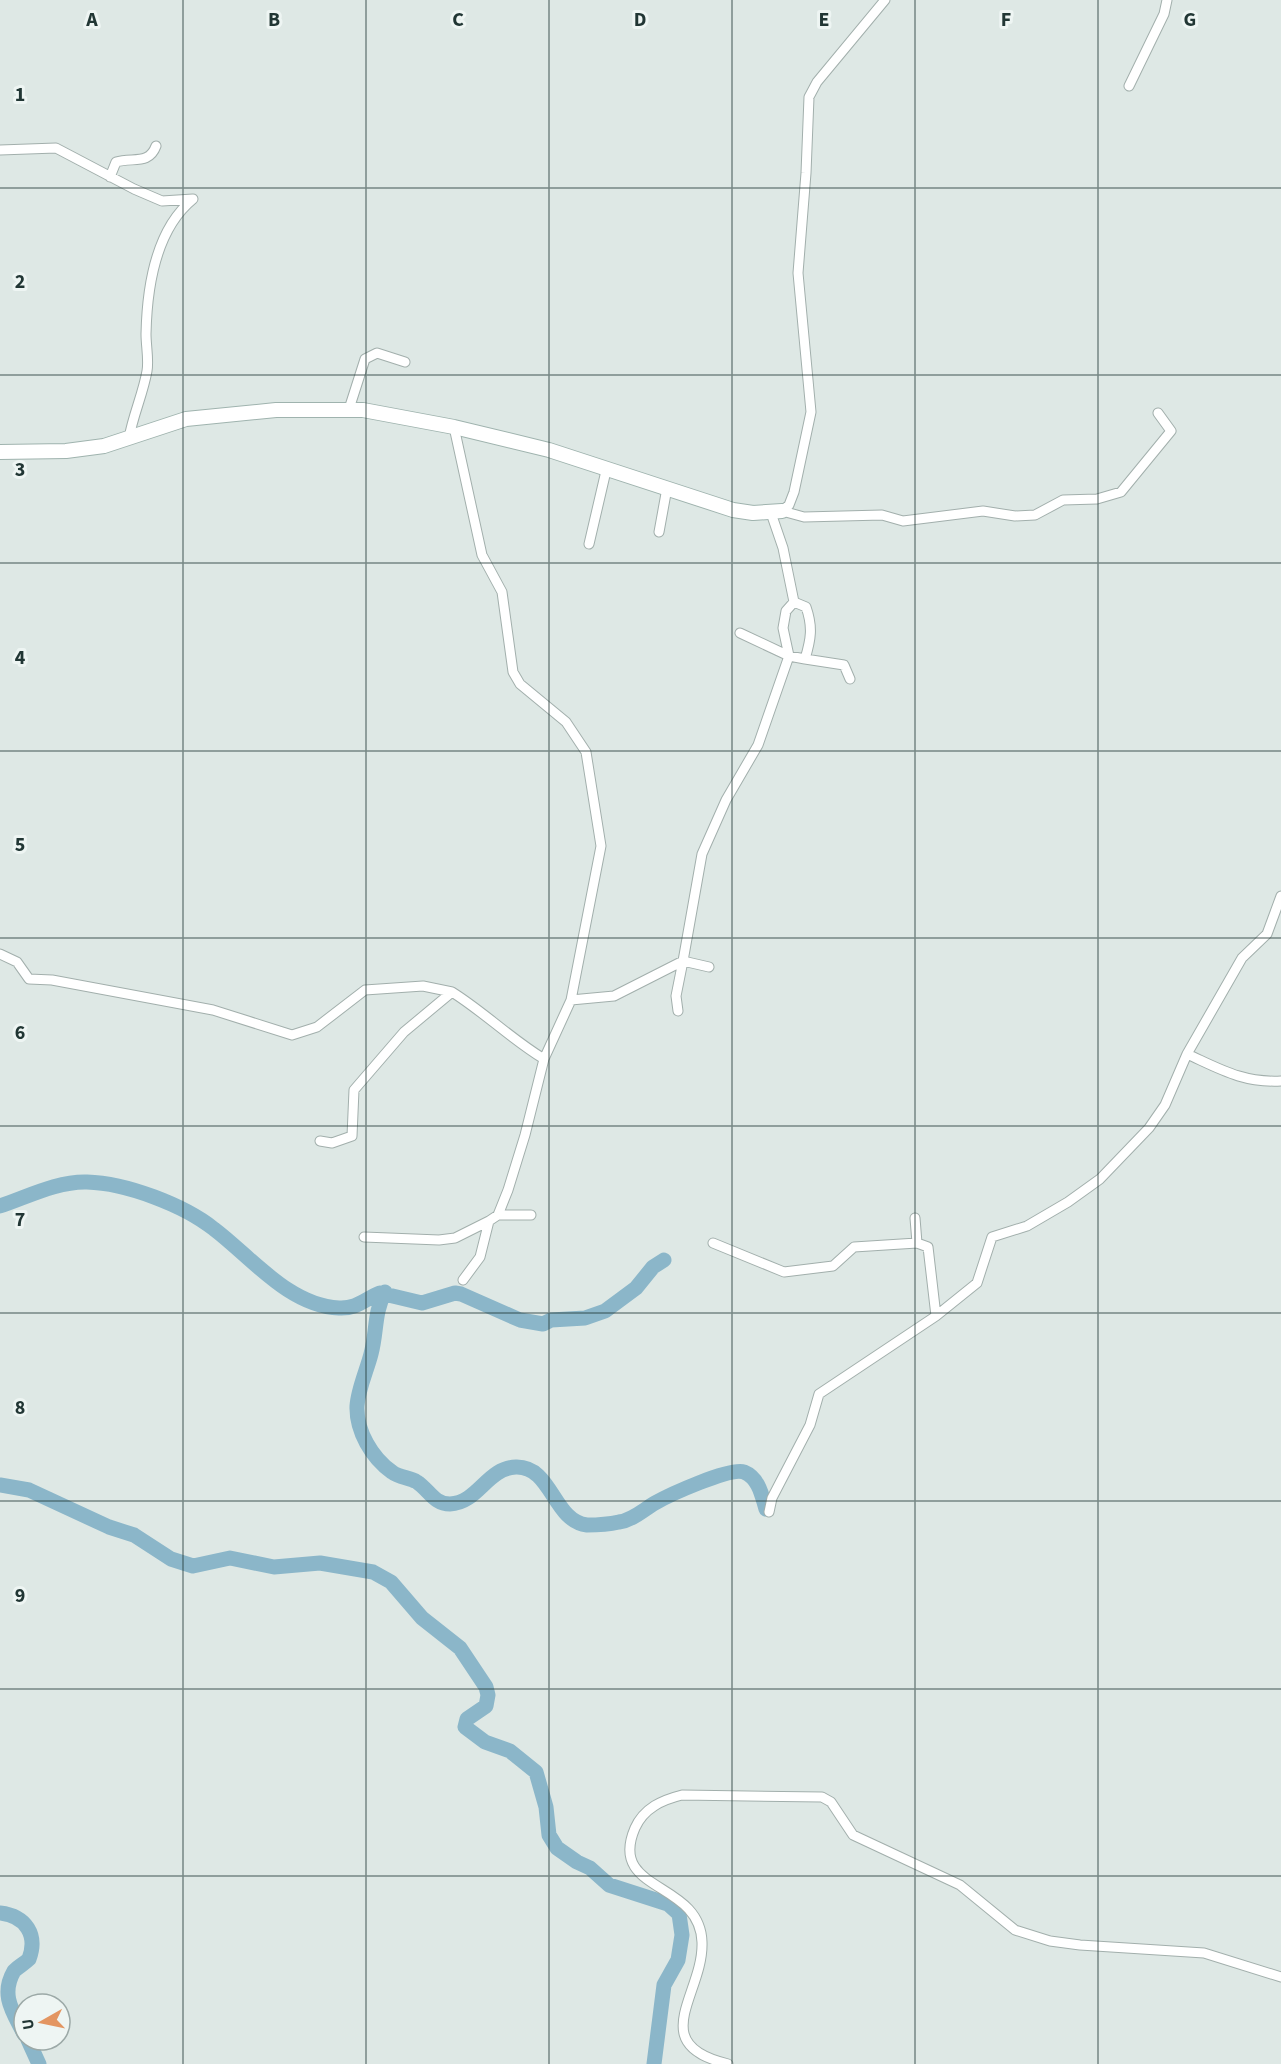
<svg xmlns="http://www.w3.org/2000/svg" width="1281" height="2064" font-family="'Source Sans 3',sans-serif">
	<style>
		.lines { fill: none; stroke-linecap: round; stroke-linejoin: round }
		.river { stroke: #8bb6c9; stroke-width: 15 }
		.street-casing { stroke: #a2afac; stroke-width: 11 }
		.secondary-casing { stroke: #9fb3ae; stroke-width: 16 }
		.street { stroke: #fff; stroke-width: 9 }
		.secondary { stroke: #fff; stroke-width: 14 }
		.grid { fill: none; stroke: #213634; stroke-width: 1.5; stroke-opacity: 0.55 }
		.grid-label { font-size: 20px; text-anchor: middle; font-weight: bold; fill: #213634; stroke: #eef5f3; stroke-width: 6; stroke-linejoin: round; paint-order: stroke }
	</style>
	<rect width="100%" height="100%" fill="#dee8e5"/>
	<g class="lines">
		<path class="river" d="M0,1206C27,1197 58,1181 87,1182C126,1183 184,1205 214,1229C250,1256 289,1306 339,1308C357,1309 365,1299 380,1293L422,1303L455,1293L461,1294L520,1320L543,1324L551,1320L585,1318L605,1311L636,1288L653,1267L664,1260
			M385,1292C374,1312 377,1332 371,1354C367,1370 358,1389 357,1406C356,1431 372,1458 392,1472C400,1478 409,1477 417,1482C429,1490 434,1504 450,1504C478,1503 487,1468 516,1467C552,1466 553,1521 587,1525C596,1525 610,1524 619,1522C633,1520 643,1510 655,1503C669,1495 730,1467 744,1472C759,1478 762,1496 766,1509
			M0,1485L29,1490L109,1527L134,1535L171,1559L193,1566L230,1558L274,1567L320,1563L373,1572L391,1582L422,1618L460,1648L486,1687L488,1695L486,1706L467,1719L465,1727L485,1742L510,1751L536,1772L546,1807L549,1835L557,1848L577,1862L590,1868L609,1885L668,1904L679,1914L682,1935L678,1960L664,1985L654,2064
			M0,1913C26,1916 38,1935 29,1959C24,1964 19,1966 14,1971C0,1995 13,2012 24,2034
			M28,2040L39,2064"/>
		<g class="street-casing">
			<path id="street" d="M1129,86L1164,14L1167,0
				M0,150L56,148L134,189L162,201L193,199C155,230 147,287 146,334C146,346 149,360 147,371C143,394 133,415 129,438
				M110,177L116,162C133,157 149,165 156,146
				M349,409L365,359L377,353L405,362
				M454,427L482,555L502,592L513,672L520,684L566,722L586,752L601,846L571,1000L544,1059L525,1135L508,1190L498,1215L489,1221L480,1257L463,1280
				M782,511L789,505L794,492L811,412L798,273L806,173L809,97L817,82L885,0
				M782,511L804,517L882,515L903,521L983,511L1015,516L1035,515L1063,500L1097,499L1121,492L1171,431L1158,413
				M771,513L783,548L794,602L806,607C813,627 811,639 805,659L844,665L850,679
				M659,532L667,488
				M589,544L606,471
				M740,633L789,656L805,659
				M0,954L17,962L29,979L52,980L213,1010L292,1035L317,1027L365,990L423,986L452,992
				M571,1000L614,996L683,961L702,854L726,800L758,745L789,656L783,628L786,611L794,602
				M678,1011L676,996L683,961L709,967
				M1187,1054C1220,1069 1243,1083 1281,1081
				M320,1141L332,1143L352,1136L354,1090L404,1032L452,992C484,1012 511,1039 544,1059
				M498,1215H531
				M915,1218L917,1243
				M364,1237L439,1240L455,1238L489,1221
				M713,1243L784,1272L833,1266L854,1247L917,1243L928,1247L936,1316L819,1394L810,1425L772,1498L769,1512
				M936,1316L977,1283L992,1237L1027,1226L1068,1202L1100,1179L1149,1128L1165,1105L1187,1054L1242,958L1267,934L1281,896
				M728,2064C644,2044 704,1994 702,1942C700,1880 607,1893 635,1828C644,1808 662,1800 682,1795L822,1797L831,1802L853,1835L960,1885L1015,1930L1050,1941L1080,1945L1204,1953L1281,1977"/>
		</g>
		<g class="secondary-casing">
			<path id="secondary" d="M0,452L66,451L104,446L186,419L276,410H363L454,427L549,450L733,510L753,513L782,511"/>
		</g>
		<use href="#street" class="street"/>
		<use href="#secondary" class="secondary"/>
	</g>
	<path class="grid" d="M183,0V2064M366,0V2064M549,0V2064M732,0V2064M915,0V2064M1098,0V2064M0,188H1281M0,375H1281M0,563H1281M0,751H1281M0,938H1281M0,1126H1281M0,1313H1281M0,1501H1281M0,1689H1281M0,1876H1281"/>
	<g class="grid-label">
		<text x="92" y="26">A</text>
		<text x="274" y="26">B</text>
		<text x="458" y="26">C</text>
		<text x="640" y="26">D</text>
		<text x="824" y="26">E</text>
		<text x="1006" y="26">F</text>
		<text x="1190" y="26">G</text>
		<text x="20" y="101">1</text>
		<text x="20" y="288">2</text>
		<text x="20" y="476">3</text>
		<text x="20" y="664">4</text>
		<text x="20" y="851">5</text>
		<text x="20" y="1039">6</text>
		<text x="20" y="1226">7</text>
		<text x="20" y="1414">8</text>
		<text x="20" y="1602">9</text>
	</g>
	<g transform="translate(42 2022) rotate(261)"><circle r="28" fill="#eef5f3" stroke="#9ca9a7" stroke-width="1.5"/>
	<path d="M0-4.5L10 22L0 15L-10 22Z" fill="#e39561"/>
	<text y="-9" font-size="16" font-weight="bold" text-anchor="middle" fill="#213634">U</text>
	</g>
</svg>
